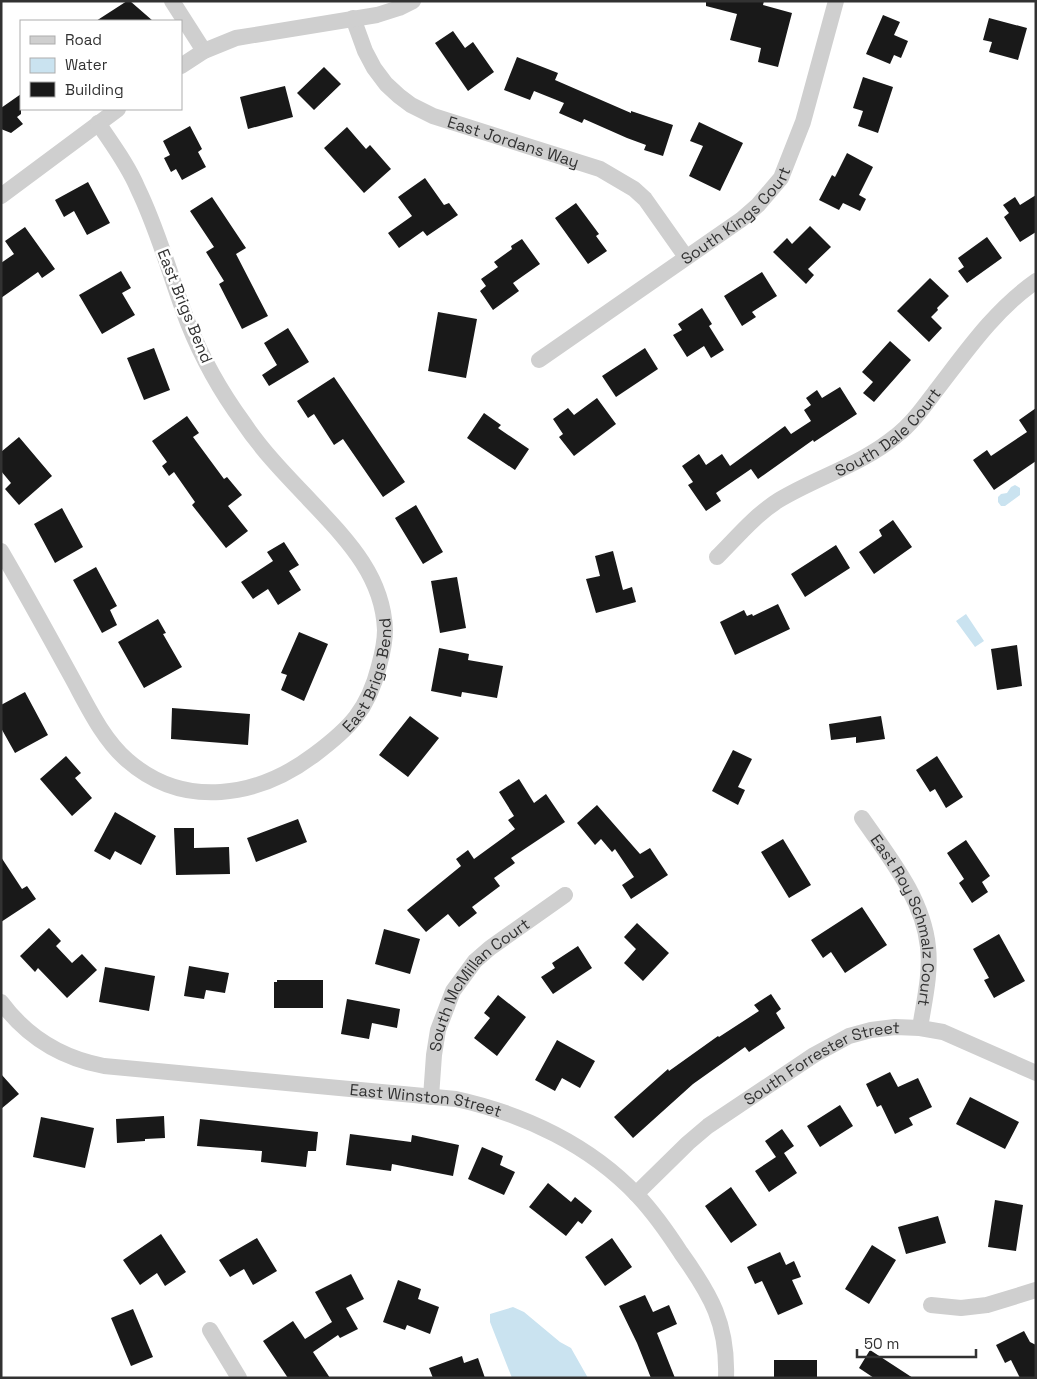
<svg xmlns="http://www.w3.org/2000/svg" width="1037" height="1379" font-family="'Space Grotesk',sans-serif">
	<style>
		.water { fill: #cae3f0 }
		.building { fill: #191919 }
		.lines { fill: none; stroke-linecap: round; stroke-linejoin: round }
		.minor { stroke: #cfcfcf; stroke-width: 16 }
		.labels { text-anchor: middle; dominant-baseline: central; stroke-width: 5; stroke-linejoin: round; paint-order: stroke }
		.street-label { font-size: 16px; fill: #323232; stroke: #fff }
	</style>
	<rect width="100%" height="100%" fill="#fff"/>
	<path class="water" d="M1015,485L1020,488V495L1005,506H1001L998,502V497L1001,494L1007,493L1011,487Z
		M966,614L984,641L975,647L956,621Z
		M513,1307L524,1312L560,1342L571,1348L588,1378H512L490,1322V1314Z"/>
	<path class="building" d="M127,1H130L153,21H96Z
		M706,1H764L763,5L792,13L778,67L758,62L761,48L730,40L737,14L706,6Z
		M883,15L900,22L894,35L908,41L901,58L894,55L890,64L866,54Z
		M989,18L1027,28L1018,60L989,52L992,42L983,40Z
		M453,31L465,48L473,42L494,72L468,91L435,43Z
		M517,57L558,73L555,80L631,113V111L673,125L663,156L644,150L646,145L627,138L584,119L582,123L559,113L564,103L534,91L530,100L504,90Z
		M324,67L341,84L314,110L297,93Z
		M863,77L893,87L878,133L858,126L863,111L853,108Z
		M285,86L293,117L248,129L240,97Z
		M21,94V114L17,117L23,124L11,133L1,129V108Z
		M699,122L743,143L720,191L689,176L703,146L690,141Z
		M190,126L202,149L198,152L206,167L182,180L176,169L171,172L164,158L170,155L163,141Z
		M347,127L366,149L370,145L391,169L364,193L324,148Z
		M847,153L873,167L859,195L866,199L860,211L843,203L839,210L819,200L832,175L835,177Z
		M425,178L444,205L449,203L458,215L427,236L423,231L399,248L388,233L412,216L398,197Z
		M88,182L110,223L87,235L74,211L64,217L55,200Z
		M1036,195V232L1020,242L1004,217L1009,213L1003,205L1015,197L1020,205Z
		M212,197L246,248L236,254L268,316L242,329L219,284L224,281L206,252L214,247L190,211Z
		M576,203L599,234L596,236L607,251L588,264L555,218Z
		M810,226L831,247L808,269L814,275L806,284L773,252L787,238L792,244Z
		M25,227L55,269L42,278L38,272L1,298V263L14,254L5,241Z
		M987,237L1002,258L967,283L958,271L964,267L958,258Z
		M522,239L540,264L513,283L519,291L493,310L480,291L486,286L481,279L498,267L494,262L512,249L511,246Z
		M121,271L131,288L122,293L135,315L102,334L79,295Z
		M762,272L777,296L752,312L756,317L742,326L724,296Z
		M930,278L949,296L937,308L938,310L931,317L942,328L929,342L897,311Z
		M702,308L712,324L709,326L724,350L711,358L704,346L687,357L673,335L682,330L678,324Z
		M438,312L477,319L466,378L428,371Z
		M288,328L309,362L269,386L262,375L277,365L264,343Z
		M890,341L911,360L874,402L863,393L873,382L862,372Z
		M154,348L170,390L144,400L127,358Z
		M645,348L658,369L616,397L602,376Z
		M334,377L405,482L383,497L343,439L334,445L314,414L308,418L297,401Z
		M840,387L857,414L814,442L813,440L758,479L751,469L716,493L721,501L706,511L688,485L693,482L682,466L699,454L706,465L722,454L730,466L785,426L791,434L811,421L804,410L811,405L806,398L817,390L822,398Z
		M597,398L616,424L574,456L559,437L563,434L553,419L568,408L574,415Z
		M1036,408V461L994,490L973,460L987,450L991,456L1027,432L1019,420Z
		M484,413L501,425L498,428L529,449L515,470L467,438Z
		M187,416L199,433L193,437L224,479L227,477L242,495L228,506L248,531L226,548L192,505L195,502L174,472L169,476L162,466L167,462L152,441Z
		M19,437L52,476L19,505L5,489L11,483L1,471V452Z
		M416,505L443,552L423,564L395,518Z
		M62,508L83,547L55,563L34,524Z
		M893,520L912,547L874,574L859,552L882,536L879,530Z
		M284,542L299,565L289,571L301,590L278,605L268,589L253,599L241,582L273,561L267,552Z
		M836,545L850,568L805,597L791,574Z
		M613,551L623,590L632,587L636,602L596,613L586,579L600,576L595,556Z
		M96,567L117,606L110,610L117,625L102,633L73,580Z
		M457,577L466,628L440,633L431,581Z
		M778,604L790,629L735,655L720,622L744,610L747,616L752,614L753,616Z
		M158,619L166,633L163,634L182,667L144,688L118,642Z
		M299,632L328,644L304,701L281,690L287,675L281,673Z
		M1017,645L1022,686L997,690L991,649Z
		M439,648L469,654L468,660L503,666L497,698L462,692L461,697L431,691Z
		M25,692L48,735L15,753L1,728V705Z
		M172,708L250,714L248,745L171,739Z
		M410,716L439,738L408,777L379,755Z
		M881,716L885,739L856,743V737L831,740L829,724Z
		M733,750L752,759L738,787L745,790L738,805L712,791Z
		M66,756L81,773L75,778L92,798L72,816L40,779Z
		M937,756L963,797L946,808L935,789L930,792L916,770Z
		M519,779L534,803L546,794L565,822L511,858L515,863L494,878L500,886L472,907L477,913L459,927L448,914L426,932L407,910L461,866L456,859L468,850L474,859L515,829L508,820L514,816L499,792Z
		M597,805L640,854L650,848L668,875L631,899L622,885L634,877L615,849L612,852L601,839L595,845L577,823Z
		M115,812L156,836L141,865L115,851L110,860L94,851Z
		M298,819L307,842L256,862L247,838Z
		M174,828H194V848L229,847L230,874L176,875Z
		M783,839L811,885L789,898L761,852Z
		M966,840L990,876L982,882L988,892L972,903L959,883L964,879L947,853Z
		M1,857L22,889L27,886L36,899L1,922Z
		M862,907L887,945L845,973L831,952L823,958L811,940Z
		M637,923L669,953L643,981L624,963L636,949L624,937Z
		M49,928L61,941L56,946L72,963L82,954L97,970L67,998L38,968L35,972L20,956Z
		M384,929L420,939L410,974L375,964Z
		M999,934L1025,981L994,998L984,980L989,978L973,949Z
		M578,946L592,968L553,994L541,977L555,968L552,963Z
		M189,966L229,973L225,993L206,990L204,999L184,996Z
		M105,967L155,976L149,1011L99,1002Z
		M277,980H323V1008H274V982H277Z
		M771,994L781,1009L776,1013L785,1028L749,1052L745,1047L693,1084L633,1138L614,1117L668,1069L669,1071L718,1036L719,1037L759,1011L754,1005Z
		M498,995L526,1017L497,1056L474,1038L490,1018L484,1013Z
		M347,999L400,1009L397,1028L372,1023L369,1039L341,1034Z
		M557,1040L595,1061L580,1088L562,1078L555,1091L535,1080Z
		M890,1072L898,1087L918,1078L932,1107L909,1118L913,1125L895,1134L881,1105L877,1107L866,1084Z
		M1,1074L19,1094L1,1109Z
		M970,1097L1019,1122L1005,1149L956,1124Z
		M840,1105L853,1126L820,1147L807,1126Z
		M164,1116L165,1138L145,1139V1141L117,1143L116,1119Z
		M41,1117L94,1128L85,1168L33,1157Z
		M200,1119L318,1132L316,1151H308L306,1167L261,1162L262,1151L197,1146Z
		M782,1129L794,1146L784,1153L797,1173L769,1192L755,1171L776,1157L765,1141Z
		M350,1134L411,1142L412,1135L459,1145L453,1176L392,1164L391,1171L346,1165Z
		M482,1147L503,1156L500,1165L515,1172L504,1195L468,1179Z
		M548,1183L571,1202L575,1197L592,1211L582,1224L578,1221L566,1236L529,1207Z
		M731,1187L757,1225L731,1243L705,1206Z
		M995,1200L1023,1205L1016,1251L988,1247Z
		M938,1216L946,1243L906,1254L898,1227Z
		M161,1234L186,1272L165,1286L157,1273L140,1285L123,1260Z
		M257,1238L277,1271L253,1285L244,1269L230,1277L219,1260Z
		M612,1238L632,1267L605,1286L585,1257Z
		M872,1245L896,1260L869,1304L845,1289Z
		M780,1252L786,1265L794,1261L801,1277L792,1280L803,1304L778,1315L762,1281L755,1284L747,1267Z
		M351,1274L364,1299L346,1308L358,1329L340,1338L338,1335L313,1352L330,1378H288L263,1341L293,1321L305,1339L332,1322L315,1292Z
		M398,1280L421,1289L418,1299L439,1307L430,1334L407,1325L405,1330L383,1322Z
		M645,1295L653,1312L669,1305L677,1324L657,1333L675,1378H651L637,1343L619,1306Z
		M133,1309L153,1357L131,1366L111,1318Z
		M1024,1331L1030,1342L1036,1345V1378H1020L1011,1360L1005,1363L996,1345Z
		M870,1350L913,1378H874L859,1368Z
		M462,1356L464,1363L478,1358L485,1378H433L429,1368Z
		M774,1360H817V1378H774Z"/>
	<g class="lines">
		<g class="minor">
			<path d="M172,1L204,51"/>
			<path id="s1" d="M353,18L365,51L374,68L386,84L399,96L411,105L433,116L600,169L634,189L645,199L686,257"/>
			<path d="M181,66L204,51L236,38L377,15L399,8L413,1"/>
			<path d="M1,196L118,109"/>
			<path id="s2" d="M539,360L742,219L758,205L781,178L803,122L836,1"/>
			<path id="s3" d="M1,551C25,592 48,634 71,676C87,705 102,738 127,760C184,810 258,797 314,755C350,728 368,710 379,666C382,655 385,642 385,630C383,572 341,534 305,495C283,472 261,449 243,422C221,392 202,358 188,323C171,279 159,232 138,189C128,165 112,144 98,123"/>
			<path id="s4" d="M717,557C737,537 755,515 779,500C817,477 861,465 896,436C913,423 925,405 938,388C968,349 995,310 1036,281"/>
			<path id="s5" d="M862,818C889,857 923,898 928,947C931,974 924,1002 920,1028"/>
			<path id="s6" d="M1,1002C27,1037 61,1058 104,1066L456,1099C524,1114 590,1145 638,1196C654,1213 668,1233 681,1253C711,1295 728,1324 726,1378"/>
			<path id="s7" d="M431,1097L434,1055L438,1030L453,991L475,961L490,948L565,895"/>
			<path id="s8" d="M636,1194L688,1143L708,1126L814,1055L849,1036L871,1030L895,1027L920,1028L943,1032L1036,1073"/>
			<path d="M931,1305L961,1308L987,1305L1036,1290"/>
			<path d="M210,1330L239,1378"/>
		</g>
	</g>
	<g class="labels">
		<g class="street-label">
			<text stroke="none"><textPath href="#s1" startOffset="216">East Jordans Way</textPath></text>
			<text stroke="none"><textPath href="#s2" startOffset="245">South Kings Court</textPath></text>
			<text transform="translate(185 306) rotate(68)">East Brigs Bend</text>
			<text stroke="none"><textPath href="#s4" startOffset="214">South Dale Court</textPath></text>
			<text stroke="none"><textPath href="#s3" startOffset="549">East Brigs Bend</textPath></text>
			<text stroke="none"><textPath href="#s5" startOffset="114">East Roy Schmalz Court</textPath></text>
			<text stroke="none"><textPath href="#s7" startOffset="129">South McMillan Court</textPath></text>
			<text stroke="none"><textPath href="#s8" startOffset="231">South Forrester Street</textPath></text>
			<text stroke="none"><textPath href="#s6" startOffset="448">East Winston Street</textPath></text>
		</g>
	</g>
	<rect width="1037" height="1379" fill="none" stroke="#323232" stroke-width="5"/>
	<rect x="20" y="20" width="162" height="90" fill="#ffffff" stroke="#adadad"/>
	<rect x="30" y="36" width="25" height="8" fill="#cfcfcf" stroke="#adadad"/>
	<text x="65" y="45" font-size="15" fill="#323232">Road</text>
	<rect x="30" y="58" width="25" height="15" fill="#cae3f0" stroke="#adadad"/>
	<text x="65" y="70" font-size="15" fill="#323232">Water</text>
	<rect x="30" y="82" width="25" height="15" fill="#191919" stroke="#adadad"/>
	<text x="65" y="95" font-size="15" fill="#323232">Building</text>
	<path d="M857 1349v8h119v-8" fill="none" stroke="#323232" stroke-width="2.5"/>
	<text x="864" y="1349" font-size="15" fill="#323232" stroke="#ffffff" stroke-width="4" paint-order="stroke">50 m</text>
</svg>
